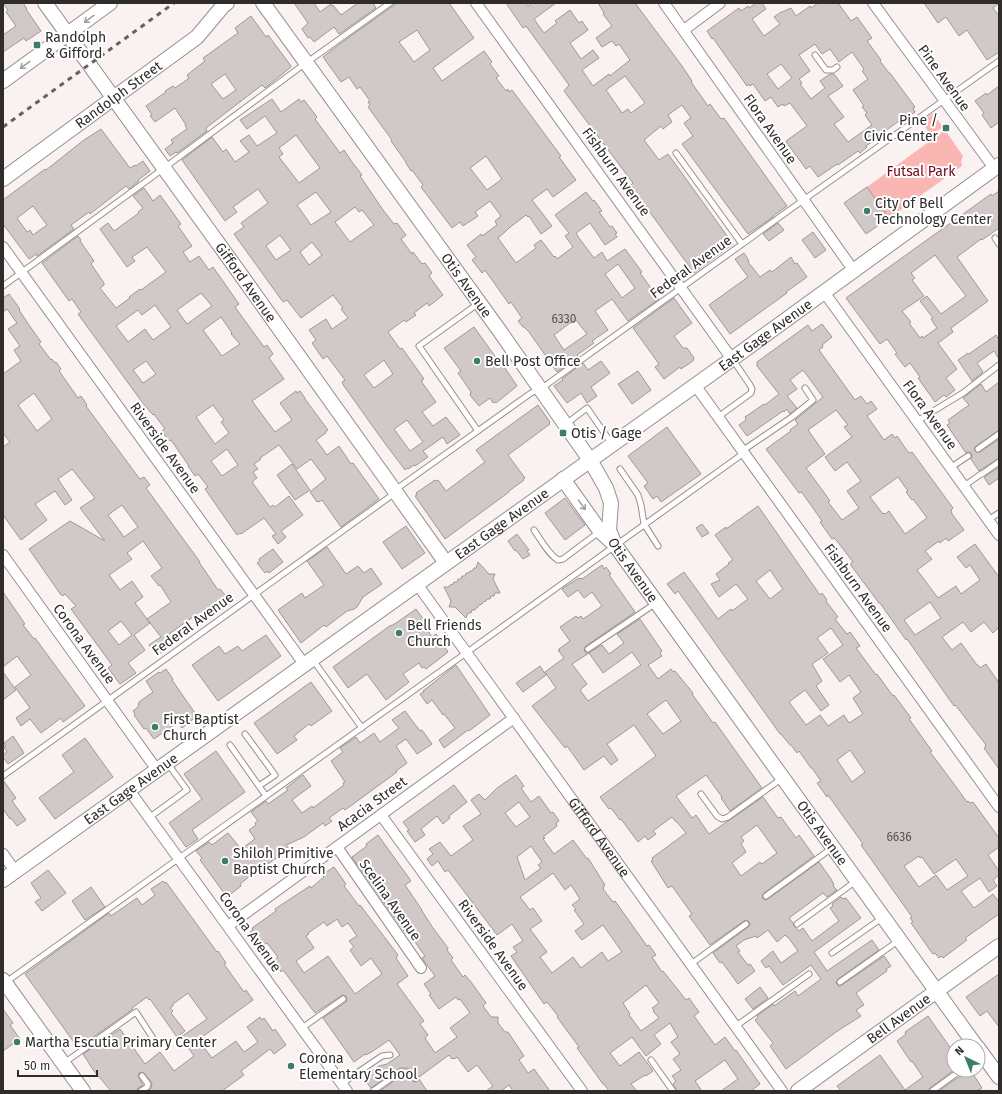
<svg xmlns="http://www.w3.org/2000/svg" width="1002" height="1094" font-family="'Fira Sans',sans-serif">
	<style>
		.green { fill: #fab6b3 }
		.building { fill: #d1c9c8; stroke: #a09897; fill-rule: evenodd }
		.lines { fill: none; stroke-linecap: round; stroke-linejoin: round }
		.lane-casing { stroke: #978f8e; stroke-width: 7 }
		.street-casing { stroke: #978f8e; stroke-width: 12 }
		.secondary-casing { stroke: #978f8e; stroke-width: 16 }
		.lane { stroke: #fff; stroke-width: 5 }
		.street { stroke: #fff; stroke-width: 10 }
		.secondary { stroke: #fff; stroke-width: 14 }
		.rail { stroke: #666161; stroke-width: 3; stroke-dasharray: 5 5; stroke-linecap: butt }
		.oneway { stroke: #a1a0a0 }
		.poi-dot { fill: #3e7c6a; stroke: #fff; stroke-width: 1.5 }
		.labels { text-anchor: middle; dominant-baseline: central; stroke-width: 4; stroke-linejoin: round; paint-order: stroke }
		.number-label { font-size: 12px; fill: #585353 }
		.poi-label { font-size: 14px; fill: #2f2c2c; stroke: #fff; text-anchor: start }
		.street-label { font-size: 14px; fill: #2f2c2c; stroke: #fff }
		.park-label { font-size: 14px; fill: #720919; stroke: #fff }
	</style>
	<rect width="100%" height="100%" fill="#faf1f1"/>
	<path class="green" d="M933,113L943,127L931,135L921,121Z
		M945,130L963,156L961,161L962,166L889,218L867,187Z"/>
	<path class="building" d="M3,3H23L27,9H26L41,31L26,41L24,38L3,52V35L16,26L6,12L8,10Z
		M294,3H314L320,12L331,4L332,6L333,5L341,15L358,3H373L376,8L339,34L334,27L314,42L310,37L308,38L302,29L308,23Z
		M397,3H449L474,38L433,68L442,81L484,51L492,62L490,64L499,76L496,78L506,91L508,89L509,92L512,90L561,156L559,157L576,180L553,197L547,189L532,200L552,226L541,234L529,216L528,217L526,215L509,228L505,232L498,238L516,263L536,248L534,245L541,240L554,257L555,256L557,259L573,247L565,236L569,233L555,215L586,192L593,201L594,200L602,211L599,212L610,227L612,226L617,233L615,234L617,237L605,245L590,223L576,233L579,238L594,258L602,252L607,261L625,249L642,272L640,273L659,299L628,321L612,299L595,311L608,330L592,341L594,343L577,355L579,357L557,372L529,332L524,327H523L518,321L522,318L511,302L509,304L485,270L482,273L472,260L476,257L467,245L481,234L482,236L497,225L495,221L501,216L490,201L475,212L478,216L463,226L460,222L452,228L424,191L421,187L423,185L412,170L411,171L406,163V162L391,141L392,140L368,107L370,105L368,102L370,101L360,87L357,89L349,77L341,82L323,57L344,41ZM417,30L430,50L414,62L399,42ZM486,156L502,179L487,190L470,168ZM618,264L635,288L622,298L605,274ZM576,320L587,334L564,350L554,335L570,323Z
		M506,3H525L528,6L532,3H556L534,19L544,33L557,23L555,21L570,10L579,23L582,21L588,30L570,43L581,59L593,50L599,58L582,70L593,86L609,74L610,76L630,60L619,44L616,46L612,41L602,47L596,38L612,26L603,14L604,13L598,3H635L682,66L692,81L691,82L708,106L710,104L721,119L724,118L787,206L773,216V217L748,234L682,144L693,136L684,123L691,118L682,105L668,115L672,122L663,129L661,126L644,140L659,160L668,154L733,244L694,273L633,189L631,185L633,183L564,91L569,85L526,26L523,28ZM625,76L645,103L631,113L628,109L622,113L606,90Z
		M756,3H762L766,9L752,19L764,36L780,24L774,17L781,12H782L791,8L796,16L810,6L811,8L818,3H838L851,21L857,17L872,38L867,41L881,60L880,61L889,73H890L915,107L913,108L915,112L907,118L906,117L900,122L899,121L885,131L886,132L866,146L867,147L860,153L858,151L838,165L837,164L818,177L810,166L806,169L787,143L786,141L807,126L790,103L784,106L783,104L778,107L771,97L765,101L753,84L750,86L749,84L747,86L713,38L712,39L707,31L739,8L741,11L748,6L749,8ZM815,44L822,54L830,49L839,62L852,52L864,69L862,71L868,79L853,90L864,106L862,107L867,113L865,115L872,125L848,142L834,124L844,117L828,96L843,86L834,74H830L820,81L825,88L811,99L800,84L802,83L799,79L810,71L799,55ZM781,64L792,78L778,89L767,74Z
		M924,3H999L993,8L999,16V52L987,60L967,30L959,36L946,17L938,23Z
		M251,16L266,37L268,35L291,66V67L265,88L262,85L206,128L207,131L177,153L176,152L170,156L165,149L173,143L171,140L187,129L185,125H186L175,108L155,122L150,116L152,115L146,106L166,92L165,91L173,86L175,88L188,79L189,78L187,75L205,61L203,58L238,33L235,28ZM225,74L236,90L223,99L211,84Z
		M999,86V122L991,128L982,115L984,113L975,101L986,93L987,95Z
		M272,99L281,112L299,99L301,102L304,100L317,117L315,119L340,153L344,150L352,162L362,175L360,176L383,210L394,224L397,223L406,235L401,239L412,254L413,252L422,264L425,263L432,273L429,276L443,295L429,306L427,303L414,313L416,315L406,322L404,320L388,332L400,349L402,348L424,379L421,381L436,402L422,412L433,426L446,417L460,435L447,444L443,437L423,451L428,457L415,466L414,465L408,469L407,468L405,470L381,438L344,386L342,382L345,380L327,356L323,359L312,343L316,340L309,330L326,319L332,329L348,318L341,309L343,308L333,295L301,318L287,300L283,302L234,234L244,227L241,223L268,203L258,189L233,207L237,212L225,221L182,160L212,137L223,152L226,149L235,162L249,152L240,141L249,135L257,146L277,133L265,116L247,129L240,120ZM296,135L320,168L299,183L279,157L283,154L279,148ZM316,192L331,212L311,225L297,205ZM355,207L359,212L362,210L374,225L350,242L335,222ZM280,235L291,250L276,260L266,246ZM312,242L322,255L309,265L300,252ZM384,360L393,374L374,388L364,375ZM407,420L423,442L410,451L394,429Z
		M101,129L130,168L135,165L136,166L143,161L150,171L138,180L139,181L129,189L126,186L90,214L89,212L71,225L74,229L37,256L36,254L29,259L3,224V200L45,169L46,170L84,140ZM33,206L47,225L33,235L30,230L27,232L17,218Z
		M867,187L889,218L866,234L844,203Z
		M144,188L153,201L160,195L181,224L178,226L192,246L183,252L190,262L199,256L209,270L213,267L239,304L235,307L264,347L267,345L273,354L269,358L284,379L252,401L275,432L292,420L280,403L296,391L297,393L300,391L305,398V399L328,430L325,432L326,433L316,440L327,455L339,446L351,464L353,463L379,499L341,527L322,500L319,502L318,501L317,502L310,492L326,479L311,459L297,469L279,445L260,458L261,459L254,464L258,469L253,472L257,478L252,482L270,507L273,505L275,507L289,496L303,515L281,531L286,537L278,544L272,536L276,534L264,518L241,534L240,533L237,535L205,489L208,487L198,474L195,476L188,466H189L171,440L169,441L162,431L165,429L154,414L153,415L142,402L78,314L81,312L72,299L69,301L42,263L78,236L81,240L80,241L94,261L91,264L104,283V285L100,288L116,308L130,298L129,297L140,289L141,290L166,272L147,247L132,257L135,261L127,267L100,229L108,223L114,231L139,213L138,212L143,208L133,196ZM201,293L212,306L187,324L177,310ZM155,305L171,327L153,340L145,329L128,342L116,326L138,310L142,315ZM221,317L232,333L231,334L240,344L222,356L203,330ZM146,361L156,374L143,383L133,370ZM213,405L224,420L221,422L229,433L215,444L196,417ZM227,449L238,465L222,476L211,461Z
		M999,191V228L982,240L981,239L957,257L988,301L951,328L953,332L938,343L957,369L946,378L955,390L946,397L944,395L935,402L918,378L920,377L910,363L905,367L895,354L897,353L887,339L880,344L846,298L991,194L992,196ZM935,255L966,296L941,314L927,296L920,301L933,318L931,319L937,328L923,338L922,336L920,338L909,323L911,322L902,311L924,296L912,280L915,278L911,273Z
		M778,223L784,230L769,241L763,234Z
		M813,232L826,250L815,258L802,240Z
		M744,253L749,261L748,262L760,277L770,270L772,272L791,257L795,264L797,263L807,277L786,292L787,293L730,334L709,305L748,277L735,259Z
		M9,294L20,309L19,310L29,325L41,342L39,344L51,360L52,359L55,363L56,362L61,369L59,371L78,398L81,396L87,405L86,406L136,474L140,479L144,477L150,485L146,488L200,562H199L218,590L220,589L225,595L228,593L233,601L221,611L219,608L198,623L193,617L169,634L175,642L159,654L158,652L156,654L149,645L161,637L147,619L171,602L160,585L159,586L151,576L162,568L143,541L127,553L132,559L109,575L120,590L132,581L143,597L135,603L150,623L134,635L145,650L128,663L136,673L120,684L108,668L112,665L71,609L76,606L65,594L63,596L62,595H61L29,549L70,521L105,541L80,508L95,498L72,469L58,479L72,500L65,505L55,491L35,504L47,520L21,540L3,515V447L10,442L3,433V374L21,361L14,350L20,346L8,329L17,323L7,309L3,312V298ZM34,393L52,419L37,431L18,405ZM122,505L138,527L124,537L108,515ZM121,621L132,635L119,645L108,631Z
		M674,298L692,323L674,336L683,348H687L694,358L693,361L681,369L680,367L664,379L655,367L659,364L633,328Z
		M822,324L832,337L822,345L823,347L819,350L855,400L861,396L867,404L871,401L877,409L867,416L884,440L892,434L895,438L897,436L908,452L910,453L912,452L953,508L951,510L952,514L964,530L948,541L946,538L940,543L939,541L925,551L932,559L917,570L938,598L956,586L961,594L980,580L970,565L966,568L957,557L975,544L999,577V627L993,633L984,622L971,632L963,622L942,637L952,650L961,643L977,665H978L980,668L986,664L999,683V769L984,748L986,747L985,745H986L957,707L955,705L954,706L907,639L906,640L880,603H879L850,564L853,562L837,541L834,538L832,539L820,522L822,521L803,494L801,492L799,493L766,449L791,431L790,430L798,424L795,420L823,397L803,370L790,380L797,389L787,396L797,408L790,414L787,409L784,412L783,411L747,436L739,425L746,420L745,417L764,404L765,405L779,394L757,366V362L808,325L812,331ZM836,410L848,425L844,427L852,437L825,457L835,471L847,462L861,481L847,491L859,508L842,520L828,502L830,501L823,491L806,468L825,454L808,430ZM898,477L908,491L906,492L912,500L913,499L927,518L905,534L889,511L885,514L884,513L883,514L870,497ZM930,602L941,618L915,635L904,620Z
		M474,327L502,366L503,365L517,386L496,403L495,402L493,403L490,398L479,406L470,395L471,392L458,373L461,371L444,348Z
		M996,335L999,340V359L994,351L977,363L983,372L972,381L958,360L968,353L969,354Z
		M601,361L610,373L591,387L597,396L587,403L581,393L567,403L554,386L563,380L562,379L583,363L588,370Z
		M638,371L651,390L632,404L618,384Z
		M999,382V430L976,446L974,449L976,452H980L999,439V458L979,471L971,459L972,456L971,453L968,452L966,453L947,425L950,423L948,420L969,405L963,398L981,384L986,392Z
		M538,405L550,422L549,423L550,424L508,455L525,478L523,479L524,480L509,491V492L445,539L415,496L417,495L416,493L435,480L436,481L438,480L446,491L485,462L476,450Z
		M667,427L701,474L661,502L657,496L653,499L644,486L648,483L628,456Z
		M292,464L310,490L295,500L277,475Z
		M999,467V478L989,485L984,477Z
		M565,498L585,525L565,540L545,513Z
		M758,506L820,595L822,593L827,600L826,601L838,617L835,619L847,634L850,632L860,646L856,648L876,675L877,674L893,696L894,695L911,718L909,719L932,751L930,752L951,780L967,802L968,801L970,803L973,802L999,838V847L988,855L999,871V875L993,880L997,886L989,892L980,878L961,891L974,908L993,894L999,902V914L965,938L967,940L943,958L941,956L939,958L935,953L933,954L930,950L911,923L913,922L910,918L912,917L861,845L863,844L828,795L827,797L817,783L821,781L812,768H811L799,751L797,753L791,745H790L781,734H780L678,591L675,594L667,584L684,572L718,619L731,609L732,611L748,599L736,584L719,597L711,584L720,580L716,574L729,564L728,563L733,560L715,535L726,527V529ZM770,570L783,589L770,599L756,581ZM831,628L843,645L823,659L840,682L849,675L861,692L853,698L863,714L849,723L844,715L828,726L820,715L806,725L789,702L805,690L821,711L829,705L816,686L822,681L812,664L828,653L817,638ZM850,750L865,772L852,782L837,760ZM919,856L920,858L922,857L934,874L956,859L968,876L947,890L936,875L919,887L904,866Z
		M702,524L709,533L702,537L696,528Z
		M406,526L425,553L402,569L383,542Z
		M517,534L529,550L527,551L530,555L523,559L516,550L515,551L508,541Z
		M327,547L346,574L358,566L364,573L371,568L382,584L363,597L357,607L354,609L347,611L326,627L324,625L301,643L278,610L302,593L305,598L324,585L307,561Z
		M273,549L283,562L269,573L268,571L265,573L257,563L260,561L259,559Z
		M478,562L489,574H495L493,579L500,593H495L494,596H491L490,599H487L486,601L483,602L482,604L479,605L478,607L476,608L475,610H472L471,613H468L466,618L455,607H449L451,601L444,587H449L450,585L453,584L454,582H457L458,579H461L462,576H465L466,573H469L470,571H472L474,568H476Z
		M602,565L604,569L606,567L611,574L609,575L635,612L586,646L584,649L585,652L588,653L590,652L602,645L609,654L624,643L617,634L640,619L662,651L660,653L662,656L648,665L658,679L671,669L673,672L675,671L693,693L692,694L713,723L715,722L762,788L730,811L721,798L722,797L706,775L676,796L692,818L696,815L709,834L763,797L778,818L781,817L796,838L799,835L814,856L764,893L762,896L763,899L766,900L768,899L819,862L831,879L834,885L833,886L837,890L827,897L823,893L789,918L793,923L794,926L799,931L803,928L812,941L839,921L830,908L833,906L832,904L841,897L843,899L846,898L861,918L814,952L827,971L872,940L879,950L838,979L836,983L839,986L842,985L884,956L891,966L886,969L887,971L856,993L864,1005L856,1010L861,1016L836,1032L786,1069L770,1046L773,1043L755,1020L758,1017L757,1016L773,1004L774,1006L795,991L798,996L821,979L811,965L783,985L769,966L766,968L761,961L773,951L781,963L798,951L788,937H787L785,935L777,942L768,930L757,938L756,936L744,940L736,946L740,951L738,952L748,965L750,964L755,971L738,984L722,962L720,963L713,953L748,927L750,925L749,922L747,920L744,921L710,945L689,916L692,914L672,886L668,888L651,861L653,860L652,858L686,833L677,822L675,821L672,817L653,831L656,834L648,840L645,836L638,842L621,819L620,820L611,808L609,809L600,797L656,756L634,725L607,744L618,760L611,765L604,756L584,770L567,746L565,748L532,706L556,688L545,672L564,658L558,650H560L559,649L570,641L560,627L576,616L578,618L581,616L583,619L602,606L592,592L584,598L578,590L568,597L562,589L579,578L580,579L581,578L582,579ZM632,652L641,665L588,701L580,690L587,684L572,664L589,653L603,673ZM666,700L681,721L663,734L647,714ZM757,825L777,853L762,864L760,862L741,876L732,863L746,852L741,844L744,841L741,837Z
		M3,592L25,624L23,625L34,639L35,638L85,706L63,722L61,718L41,733L30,719L21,726L16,718L30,708L15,687L31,675L17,656L3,667Z
		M416,609L424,620L422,622L432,637L436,634L448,652L426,669L424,667L422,668L419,663L403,674L409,682L405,685L386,700L367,674L348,688L333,667L391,625V626L396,623Z
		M266,635L281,656L218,701L192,665L219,646L225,654L238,646L242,651Z
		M456,665L490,715L469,731L468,730L444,748L439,740L455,728L444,714L443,715L432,700L427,704L420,694L424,692L423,691Z
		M540,666L546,675L523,692L516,683Z
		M166,669L173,679L172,680L197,716L182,728L178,722L154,739L146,728L144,729L134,715L135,714L133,711L138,707L139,702L153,692L146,681L159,672L160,673Z
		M3,672L16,690L3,700Z
		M311,682L332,711L311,726L309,724L294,736L297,740L277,754L254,723Z
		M405,711L420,731L422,730L432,744L417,754L406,739L396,746L407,763L396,771L397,772L386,780L356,802L345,810L343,808L329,818L332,821L325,826L323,823L304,837L286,845L289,849L265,866L264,864L250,875V876L240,884L241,886L227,897L200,860L202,858L196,851L209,842L212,845L228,833L241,849L255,839L249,830L256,825L255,823L258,821L251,812L266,801L268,804L288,790L286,788L303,775L311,786L292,800L302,813L312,806L313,808L344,785L343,783L345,782L331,761L343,752L340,748L356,737L360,743L374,733L380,742L399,728L392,720Z
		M13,736L24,753L8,764L3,757V755L7,752L4,747L6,746L4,743Z
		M85,738L113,777L55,819L39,798L74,772L62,755Z
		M216,751L245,792L192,830L198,839L186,847L169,823L202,799L184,774Z
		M516,775L524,786L521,788L531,802L539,796L551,813L553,812L559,821L556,823L557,826L543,837L545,838L543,839L554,854L573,840L587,859L588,858L605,885L603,886L604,888L603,889L613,902L615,901L647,946L649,945L656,955L652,957L662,972L663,971L686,1000L689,998L699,1012L694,1016L715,1045L725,1037L735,1051L736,1050L760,1084L751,1091H721L738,1079L725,1060L695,1081L702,1091H677L673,1084L676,1081L672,1076L681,1070L673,1059L680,1054L671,1042L678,1037L670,1023L654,1035L661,1044L646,1056L632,1037L610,1053L620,1066L639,1052L653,1071L646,1076L645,1075L631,1084L637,1091H609L604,1084H603L577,1048L579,1047L557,1017L558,1016L547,1002L544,1004L511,956L517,952L513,947L523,941L512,924L497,935L448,870L445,872L438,861L432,866L427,859L433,854L429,849L440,842L451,856L473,840L463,826L481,814L471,800L479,794L485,800L497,788ZM519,802L530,817L516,827L505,813ZM531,846L542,862L538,865L541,868L525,880L517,857ZM553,873L565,890L571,885L580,899L572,905L576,909L574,910L584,924L575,931L580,938L582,940L603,925L622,952L608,961L602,952L581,968L573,957L552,973L540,957L547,952L530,929L542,921L533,908L530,910L520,897ZM646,985L659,1003L652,1008L654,1010L653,1011L659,1018L641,1031L629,1015L630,1014L623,1003Z
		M3,780L16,798L12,801L26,820L17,826L11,818L10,819L3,809Z
		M454,785L467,802L449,816L450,818L443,824L437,816L421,829L425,835L415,842L407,831L409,830L403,822Z
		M378,835L411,881L405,885L422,910V911L433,928L448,948L447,950L453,958L451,960L463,977L465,975L471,982L486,1003L483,1006L491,1017H498V1023L505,1032H508L524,1056L519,1060L528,1073L534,1069L550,1091H513L509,1085L501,1091H486L493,1086L477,1065L468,1072L457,1057L454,1059L453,1058L452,1059L449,1055L419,1077L412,1070L406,1068H400L371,1088L365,1080L367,1079L365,1076L379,1066L387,1064L400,1055L389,1040L373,1051L366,1055L365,1054L354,1062L323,1018L346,1002L347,999L346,996L343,995L341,996L315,1013L283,970L281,972L273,961L278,957L267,943L261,947L250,932L253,930L252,928L276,911L275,909L310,886L311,888L324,877L322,875L334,867L346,884L344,886L359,906L360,905L398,955L396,958L408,976L397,984L424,1021L420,1024L428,1035L425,1038L435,1053L457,1037L450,1028L470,1013L460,999L458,1000L456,997L439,1009L429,995L431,994L424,984L435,976L422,958L425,956L408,932L406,934L352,857L367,846L366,844ZM337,919L342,927L348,923L357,936L349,941L354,947L350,950L361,966L371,958L382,974L355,994L328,956L304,973L296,961L314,948L306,936L309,934L308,933L324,922L327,926Z
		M48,870L66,893L42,911L35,902L41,898L31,883Z
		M163,881L165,883L166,882L217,952L218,951L226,963L224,964L244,992L246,990L253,1000L198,1040L212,1058L236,1041L244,1052L258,1042L247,1027L260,1017L262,1020L264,1018L273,1031L275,1029L286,1045L274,1054L270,1049L241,1071L244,1075L222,1091H148L151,1088L152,1083L145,1074L142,1072L139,1073L138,1076L143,1085L138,1088L137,1091H111L94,1071L83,1054L120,1029L145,1064L160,1052L174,1071L194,1056L181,1037L207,1019L188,993L173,1004V1006L170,1008L173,1011L171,1013L185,1031L177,1037L150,999L149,1000L147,997L132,1008L133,1009L78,1048L25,974L109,913L111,916L137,898L142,905L155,895L151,889Z
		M91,887L105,907L85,920L72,901Z
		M999,974V1027L987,1011L980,1016L966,997Z
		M760,987L768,998L753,1009L745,999Z
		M3,1009L13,1023L10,1025L20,1039L3,1051Z
		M928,1016L954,1053V1070L930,1088L928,1091H841L837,1086L880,1055L905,1090L923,1077L912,1061L911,1062L897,1041L906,1034L905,1032Z
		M970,1071L972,1074H973L982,1088L977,1091H939L954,1080Z
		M401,1076L409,1077L414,1082L418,1081L419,1079L427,1091H380Z"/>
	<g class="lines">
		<g class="lane-casing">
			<path id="lane" d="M815,55L826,70H833L837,67
				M676,153L742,244
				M995,238L999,244
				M3,286L156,174L299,68L390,3
				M718,417L751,393L752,389L750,385L733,360
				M917,421L963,393L999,365
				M566,424L587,408L612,444
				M478,431L419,346L479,303
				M978,449L999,434
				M742,451L792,417L813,400L805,388
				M950,468L968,456
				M620,469L638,495L641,505L644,524L658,546
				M982,474L999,462
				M964,486L981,474
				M395,490L531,393L541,389L549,383L795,206L999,61
				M988,520L999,513
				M534,530C541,540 548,554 558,560L563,559L599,532
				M588,649L656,603
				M313,660L362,728
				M245,734L275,775L259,786
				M230,745L266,796
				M3,776L395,493
				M701,794L717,816L722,819L728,817L781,779
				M150,817L187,790L168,764
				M766,896L832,848
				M797,924L856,881
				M832,953L882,918
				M691,964L746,924
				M6,982L466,653L744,453
				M840,982L898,941
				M736,1026L809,974
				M302,1028L343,999
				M651,1060L673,1091
				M64,1063L136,1012L156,1043
				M342,1084L357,1073L382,1056L390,1055
				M141,1091L147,1087L148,1084L142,1076
				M373,1091L400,1072H406L411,1074L415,1078
				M932,1091L961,1070"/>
		</g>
		<g class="street-casing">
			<g id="street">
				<path d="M476,3L732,359"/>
				<path d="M664,3L854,271"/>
				<path d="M873,3L994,168"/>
				<path d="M684,30L720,3"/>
				<path d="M3,247L304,664"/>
				<path d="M824,292L999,535"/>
				<path d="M695,385L999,807"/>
				<path d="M3,555L157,770"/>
				<path id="s1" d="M417,584L782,1091"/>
				<path d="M129,790L347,1091"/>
				<path d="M381,815L582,1091"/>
				<path d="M337,847L421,968"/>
				<path d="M3,854L15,871"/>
				<path d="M228,926L514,718"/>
			</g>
		</g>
		<g class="secondary-casing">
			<g id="secondary">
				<path id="s2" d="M45,3L241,275L446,563"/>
				<path id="s3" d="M263,3L499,330L590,460L606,488L611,503L609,530L615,545L976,1046"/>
				<path d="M3,81L110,3"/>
				<path id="s4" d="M3,179L197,37L223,6L227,3"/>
				<path d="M563,479L600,531L613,543"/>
				<path id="s5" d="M3,880L732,359L999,165"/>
				<path d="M3,980L83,1091"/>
				<path d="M978,1048L999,1077"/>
				<path id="s6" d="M798,1091L999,946"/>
			</g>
		</g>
		<use href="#lane" class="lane"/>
		<use href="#street" class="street"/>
		<use href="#secondary" class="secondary"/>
		<path class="rail" d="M3,127L174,3"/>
	</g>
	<defs><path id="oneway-shaft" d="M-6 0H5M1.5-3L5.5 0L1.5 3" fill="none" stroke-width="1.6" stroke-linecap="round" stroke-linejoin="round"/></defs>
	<g class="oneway">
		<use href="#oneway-shaft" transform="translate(89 19) rotate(144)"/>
		<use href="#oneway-shaft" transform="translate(25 65) rotate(144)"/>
		<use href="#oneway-shaft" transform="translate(582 505) rotate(55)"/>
	</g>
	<g class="poi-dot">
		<rect x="33" y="41" width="8" height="8" rx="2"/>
		<rect x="942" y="124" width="8" height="8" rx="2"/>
		<circle cx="867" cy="211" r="4"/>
		<circle cx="477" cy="361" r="4"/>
		<rect x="559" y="429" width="8" height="8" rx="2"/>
		<circle cx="399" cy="633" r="4"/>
		<circle cx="155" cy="727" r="4"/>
		<circle cx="225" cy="861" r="4"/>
		<circle cx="17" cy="1042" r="4"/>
		<circle cx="291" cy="1066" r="4"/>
	</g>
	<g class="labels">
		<g class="number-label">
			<text x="564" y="319">6330</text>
			<text x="899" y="837">6636</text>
		</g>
		<g class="poi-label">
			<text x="45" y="37">Randolph<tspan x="45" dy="16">&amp; Gifford</tspan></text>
			<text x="938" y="120" text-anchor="end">Pine /<tspan x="938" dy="16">Civic Center</tspan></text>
			<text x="875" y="203">City of Bell<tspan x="875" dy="16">Technology Center</tspan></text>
			<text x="485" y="361">Bell Post Office</text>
			<text x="571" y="433">Otis / Gage</text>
			<text x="407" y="625">Bell Friends<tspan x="407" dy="16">Church</tspan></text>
			<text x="163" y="719">First Baptist<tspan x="163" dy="16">Church</tspan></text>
			<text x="233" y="853">Shiloh Primitive<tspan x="233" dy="16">Baptist Church</tspan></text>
			<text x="25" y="1042">Martha Escutia Primary Center</text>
			<text x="299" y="1058">Corona<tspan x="299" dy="16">Elementary School</tspan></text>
		</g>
		<g class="street-label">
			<text transform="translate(944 78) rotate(54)">Pine Avenue</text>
			<text stroke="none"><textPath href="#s4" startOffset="143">Randolph Street</textPath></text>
			<text transform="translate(770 129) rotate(55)">Flora Avenue</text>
			<text transform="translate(616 172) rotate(54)">Fishburn Avenue</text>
			<text transform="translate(691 267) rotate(-36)">Federal Avenue</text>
			<text stroke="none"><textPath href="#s2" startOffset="344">Gifford Avenue</textPath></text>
			<text stroke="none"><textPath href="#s3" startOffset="348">Otis Avenue</textPath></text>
			<text stroke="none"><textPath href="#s5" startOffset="937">East Gage Avenue</textPath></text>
			<text transform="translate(930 415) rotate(54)">Flora Avenue</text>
			<text transform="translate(165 448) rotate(54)">Riverside Avenue</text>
			<text stroke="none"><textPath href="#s5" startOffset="613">East Gage Avenue</textPath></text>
			<text stroke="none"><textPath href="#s3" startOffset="684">Otis Avenue</textPath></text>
			<text transform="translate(858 588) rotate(54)">Fishburn Avenue</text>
			<text transform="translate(193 624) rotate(-36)">Federal Avenue</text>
			<text transform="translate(84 644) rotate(54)">Corona Avenue</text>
			<text stroke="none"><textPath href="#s5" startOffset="157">East Gage Avenue</textPath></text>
			<text transform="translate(372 804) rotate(-36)">Acacia Street</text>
			<text stroke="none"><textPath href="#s3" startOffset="1008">Otis Avenue</textPath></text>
			<text stroke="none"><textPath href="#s1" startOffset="312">Gifford Avenue</textPath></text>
			<text transform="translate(390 900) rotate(55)">Scelina Avenue</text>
			<text transform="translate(250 932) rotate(54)">Corona Avenue</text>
			<text transform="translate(493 945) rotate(54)">Riverside Avenue</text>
			<text stroke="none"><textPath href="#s6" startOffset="124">Bell Avenue</textPath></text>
		</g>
		<g class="park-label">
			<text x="921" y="171">Futsal Park</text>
		</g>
	</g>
	<rect width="1002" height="1094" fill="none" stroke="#2f2c2c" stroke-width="8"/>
	<g transform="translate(966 1058) rotate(317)"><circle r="19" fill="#ffffff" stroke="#acabab"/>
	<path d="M0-3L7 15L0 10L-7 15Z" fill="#3e7c6a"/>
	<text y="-6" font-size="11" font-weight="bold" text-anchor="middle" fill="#2f2c2c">N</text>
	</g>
	<path d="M18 1070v6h79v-6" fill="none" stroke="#2f2c2c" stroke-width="2"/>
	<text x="24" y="1070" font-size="12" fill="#2f2c2c" stroke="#ffffff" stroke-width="3" paint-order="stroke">50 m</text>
</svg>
